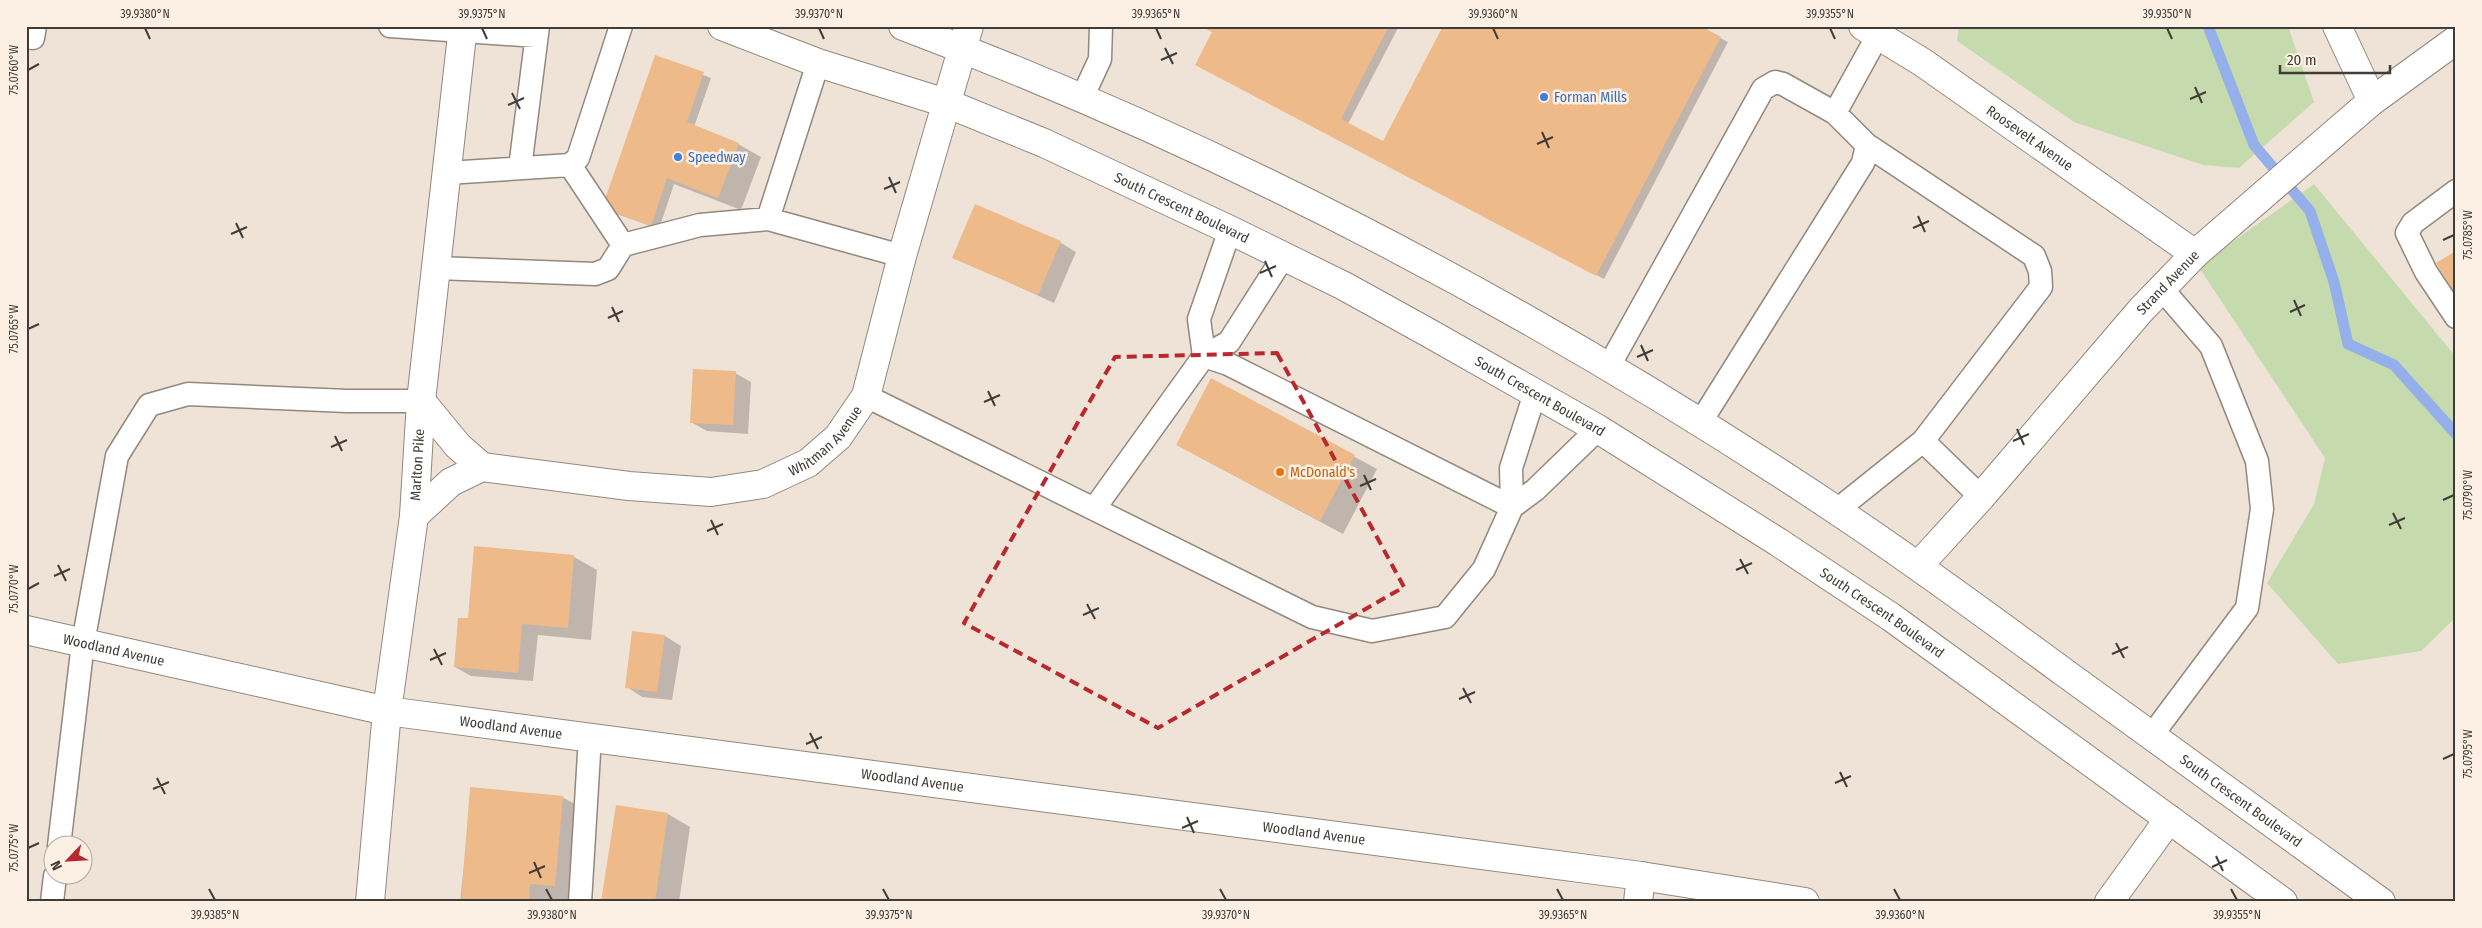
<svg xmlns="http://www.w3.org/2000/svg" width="2482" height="928" font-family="'Fira Sans Condensed',sans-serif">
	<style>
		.green { fill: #c5dbad }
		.shadow { fill: #0003 }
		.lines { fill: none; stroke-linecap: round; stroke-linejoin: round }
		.stream { stroke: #94afe9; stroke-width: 11 }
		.building { fill: #efba89 }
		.lane-casing { stroke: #92887d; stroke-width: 25 }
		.street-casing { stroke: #92887d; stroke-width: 30 }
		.secondary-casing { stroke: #92887d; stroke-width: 30 }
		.highway-casing { stroke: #92887d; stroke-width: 30 }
		.lane { stroke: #fff; stroke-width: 22 }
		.street { stroke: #fff; stroke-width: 28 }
		.secondary { stroke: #fff; stroke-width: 28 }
		.highway { stroke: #fff; stroke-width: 28 }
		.marked { fill: none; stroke: #b9282d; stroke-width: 4; stroke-dasharray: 10 6; stroke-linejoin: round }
		.ticks { fill: none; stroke: #403c37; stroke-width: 2 }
		.shop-dot { fill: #3f7fe0; stroke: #fcf0e5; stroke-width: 2 }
		.food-dot { fill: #e8710a; stroke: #fcf0e5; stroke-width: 2 }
		.labels { text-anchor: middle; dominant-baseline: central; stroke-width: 5; stroke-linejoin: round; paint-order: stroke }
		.shop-label { font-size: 14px; fill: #366cbe; stroke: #fcf0e5; text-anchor: start }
		.street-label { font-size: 14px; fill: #403c37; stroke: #fcf0e5 }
		.food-label { font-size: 14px; fill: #c56008; stroke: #fcf0e5; text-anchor: start }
		.neatline { fill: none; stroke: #403c37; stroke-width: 2 }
		.ticks-label { font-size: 12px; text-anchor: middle; fill: #403c37 }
	</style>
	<rect width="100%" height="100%" fill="#efe3d7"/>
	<path class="green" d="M1959,26H2288L2314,102L2239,168L2203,165L2074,122L1957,41Z
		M2314,184L2456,357V617L2421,651L2338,664L2267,583L2314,504L2325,458L2198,266Z"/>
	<path class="shadow" d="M1202,26H1399L1348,124L1383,143L1698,26L1728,42L1604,279L1204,69L1213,32Z
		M656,56L711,78L694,127L738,144L761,157L741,210L674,184L659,229L611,212Z
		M976,206L1061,243L1076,252L1054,303L954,257Z
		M735,373L751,382L748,434L707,431L691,422Z
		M1212,380L1377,469L1343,534L1201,458Z
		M574,557L597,570L591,640L538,635L533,681L471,676L455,667L474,620Z
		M634,633L665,636L681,646L672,700L642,697L627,687Z
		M472,788L562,797L591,813L580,902L559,900V902H460Z
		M668,814L690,827L679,902H603Z"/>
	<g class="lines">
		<path class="stream" d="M2208,26L2254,145L2310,211L2334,282L2348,344L2394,365L2456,434"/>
	</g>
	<path class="building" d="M1200,26H1389L1341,119L1383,141L1443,26H1701L1721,37L1596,276L1195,65L1212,32Z
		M655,55L704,72L687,122L739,143L718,198L667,178L651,226L602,208Z
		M975,204L1061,241L1038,295L952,258Z
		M2456,251V296L2436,263Z
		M693,369L736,371L733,425L690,423Z
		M1211,378L1355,455L1320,521L1176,445Z
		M474,546L574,555L568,628L522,624L518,673L454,667L458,618H468Z
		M632,631L665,635L657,692L625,688Z
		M470,787L563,796L555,886L530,884L529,902H461Z
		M616,805L668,813L655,902H601Z"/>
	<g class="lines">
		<g class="lane-casing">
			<path id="lane" d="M390,26L536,36
				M26,37L33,38L35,26
				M1082,98L1100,59L1101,26
				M1835,113L1878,35
				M1867,145L2034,256L2040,271L2041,287L1923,441L1981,497
				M570,165L623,245
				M520,168L538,26
				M447,173L570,165L578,158L621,26
				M2456,191L2413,223L2407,233L2426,272L2456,317
				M768,219L818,63
				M436,268L595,274L608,269L623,245L700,225L768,219L902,256
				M1204,356L1228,364L1512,507
				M1204,356L1199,319L1230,230
				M1608,368L1763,89L1775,82L1783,84L1835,113L1867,145L1863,163L1700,423
				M866,396L1312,617L1372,631L1445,617L1484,569L1512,507L1511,468L1535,393
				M1512,507L1535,490L1598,429
				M1094,509L1204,356L1229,342L1284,256
				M1837,510L1923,441
				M2152,735L2247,608L2262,509L2257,461L2211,346L2162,289
				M59,846L83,643L117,456L149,405L188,394L347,401H421
				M52,902L55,876
				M580,902L590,737"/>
		</g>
		<g class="street-casing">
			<g id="street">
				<path id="s1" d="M1863,26L1922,62L2195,254"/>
				<path d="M2337,26L2372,101"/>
				<path id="s2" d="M1918,566L1981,497L2141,310L2195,254L2372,101L2456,40"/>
				<path id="s3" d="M26,630L387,711L1641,876L1805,902"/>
				<path d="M1638,902L1641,876"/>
				<path d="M2109,902L2169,819"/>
			</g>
		</g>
		<g class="secondary-casing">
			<g id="secondary">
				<path d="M421,401L458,446L482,467"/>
				<path id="s4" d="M414,516L451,482L482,467L629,486L711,492L763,484L808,463L838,437L866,396L902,256L969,26"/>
				<path id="s5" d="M370,902L387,711L414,516L421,401L463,26"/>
			</g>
		</g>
		<g class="highway-casing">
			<g id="highway">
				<path id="s6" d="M722,26L818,63L946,103L1044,143L1230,230L1344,286L1429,333L1598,429L1778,542L1891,617L2283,902"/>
				<path id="s7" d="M903,26C1232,150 1547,317 1839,512C1916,563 1990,618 2065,673C2170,749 2275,825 2381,902"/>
			</g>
		</g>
		<use href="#lane" class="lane"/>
		<use href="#street" class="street"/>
		<use href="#secondary" class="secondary"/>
		<use href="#highway" class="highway"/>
	</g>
	<path class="marked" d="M1277,353L1404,587L1158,728L964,623L1115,357Z"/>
	<path class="ticks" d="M145,28L150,39M482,28L487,39M819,28L824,39M1156,28L1161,39M1493,28L1498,39M1830,28L1835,39M2167,28L2172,39M1165,48L1173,64M1161,60L1177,53M28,70L39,64M2195,87L2202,103M512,93L520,109M2190,99L2206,92M508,105L524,98M1542,132L1549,148M1537,144L1553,137M889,177L896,193M884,189L900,182M1918,216L1925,232M236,223L243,238M1913,228L1929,221M231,234L247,227M2443,240L2454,235M1265,261L1272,277M1260,273L1276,266M2294,300L2301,316M612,307L619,322M2290,312L2305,305M608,318L623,311M28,329L39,324M1641,345L1648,361M1637,357L1653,350M988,391L995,406M984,402L1000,395M2017,429L2024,445M335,436L342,451M2013,441L2029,434M331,447L347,440M1364,475L1371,490M1360,486L1376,479M2443,500L2454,495M2393,513L2401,529M711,520L718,535M2389,525L2405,518M707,531L723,524M1740,559L1748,574M58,565L66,581M1736,570L1752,563M54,576L70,569M28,589L39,583M1087,604L1095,619M1083,615L1099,608M2116,643L2124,658M434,649L442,665M2112,654L2128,647M430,660L446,653M1463,688L1471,703M1459,699L1475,692M810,733L818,749M806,744L822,737M2443,759L2454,754M1840,772L1847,787M157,778L165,794M1835,783L1851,776M153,789L169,782M1187,817L1194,833M1182,828L1198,821M28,848L39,843M2216,856L2223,871M534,862L541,878M2212,867L2227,860M529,873L545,866M209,889L215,900M546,889L552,900M883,889L889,900M1220,889L1226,900M1557,889L1563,900M1894,889L1900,900M2231,889L2237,900"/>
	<g class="shop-dot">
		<circle cx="1544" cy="97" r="5"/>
		<circle cx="678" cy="157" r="5"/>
	</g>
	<circle class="food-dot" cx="1280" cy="472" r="5"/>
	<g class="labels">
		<g class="shop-label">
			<text x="1554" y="97">Forman Mills</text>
			<text x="688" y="157">Speedway</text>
		</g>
		<g class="street-label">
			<text stroke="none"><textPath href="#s1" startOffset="201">Roosevelt Avenue</textPath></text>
			<text stroke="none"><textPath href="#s6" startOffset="495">South Crescent Boulevard</textPath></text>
			<text stroke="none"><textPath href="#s2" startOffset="378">Strand Avenue</textPath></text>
			<text stroke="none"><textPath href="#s6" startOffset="900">South Crescent Boulevard</textPath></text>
			<text stroke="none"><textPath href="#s4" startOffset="445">Whitman Avenue</textPath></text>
			<text stroke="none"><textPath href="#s5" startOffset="440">Marlton Pike</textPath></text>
			<text stroke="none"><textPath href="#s6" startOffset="1305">South Crescent Boulevard</textPath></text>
			<text stroke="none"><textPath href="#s3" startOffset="90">Woodland Avenue</textPath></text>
			<text stroke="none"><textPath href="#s3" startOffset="495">Woodland Avenue</textPath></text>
			<text stroke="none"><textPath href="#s3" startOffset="900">Woodland Avenue</textPath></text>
			<text stroke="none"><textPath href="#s7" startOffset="1552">South Crescent Boulevard</textPath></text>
			<text stroke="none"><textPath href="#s3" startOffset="1305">Woodland Avenue</textPath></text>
		</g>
		<g class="food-label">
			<text x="1290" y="472">McDonald's</text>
		</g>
	</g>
	<rect width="2482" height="928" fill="none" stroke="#fcf0e5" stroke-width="55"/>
	<g transform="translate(68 860) rotate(245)"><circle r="24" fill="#fcf0e5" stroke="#b1a89f"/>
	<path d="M0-4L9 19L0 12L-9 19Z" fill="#b9282d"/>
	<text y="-8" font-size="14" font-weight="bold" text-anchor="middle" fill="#403c37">N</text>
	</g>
	<path d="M2280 65v8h110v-8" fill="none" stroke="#403c37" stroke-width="2.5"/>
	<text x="2287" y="65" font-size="15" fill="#403c37" stroke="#fcf0e5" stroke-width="4" paint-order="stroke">20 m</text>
	<rect x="28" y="28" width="2426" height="872" class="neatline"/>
	<g class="ticks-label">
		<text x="145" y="18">39.9380°N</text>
		<text x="482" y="18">39.9375°N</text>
		<text x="819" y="18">39.9370°N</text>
		<text x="1156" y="18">39.9365°N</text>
		<text x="1493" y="18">39.9360°N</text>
		<text x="1830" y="18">39.9355°N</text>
		<text x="2167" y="18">39.9350°N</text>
		<text transform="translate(14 70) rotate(-90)" y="4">75.0760°W</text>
		<text transform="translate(2468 235) rotate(-90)" y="4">75.0785°W</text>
		<text transform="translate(14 329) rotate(-90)" y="4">75.0765°W</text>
		<text transform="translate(2468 495) rotate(-90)" y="4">75.0790°W</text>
		<text transform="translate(14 589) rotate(-90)" y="4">75.0770°W</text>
		<text transform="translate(2468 754) rotate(-90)" y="4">75.0795°W</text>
		<text transform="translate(14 848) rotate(-90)" y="4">75.0775°W</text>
		<text x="215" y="919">39.9385°N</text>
		<text x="552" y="919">39.9380°N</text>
		<text x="889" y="919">39.9375°N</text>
		<text x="1226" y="919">39.9370°N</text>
		<text x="1563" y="919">39.9365°N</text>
		<text x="1900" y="919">39.9360°N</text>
		<text x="2237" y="919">39.9355°N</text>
	</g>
</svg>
